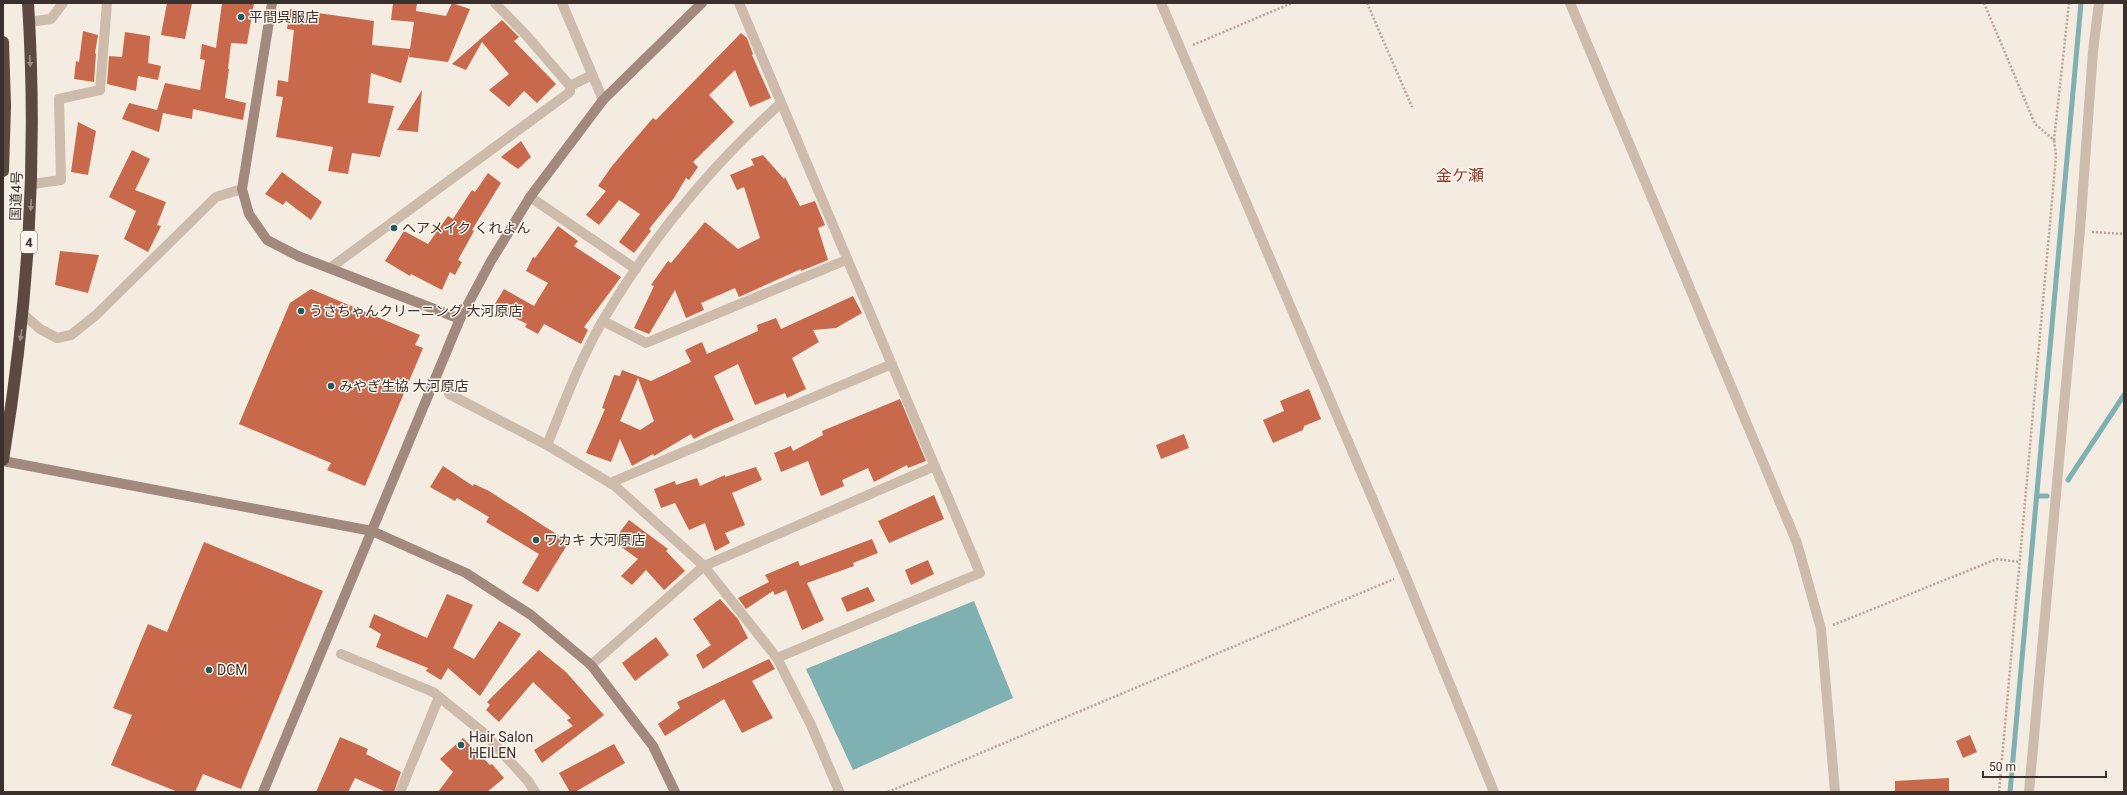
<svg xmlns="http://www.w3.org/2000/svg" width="2127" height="795" font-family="Roboto,'Noto Sans JP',sans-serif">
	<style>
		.water { fill: #7fb0b2 }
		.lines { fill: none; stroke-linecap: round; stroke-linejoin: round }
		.stream { stroke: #7fb0b2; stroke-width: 5 }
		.building { fill: #c8694b; fill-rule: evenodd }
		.path { stroke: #b9a596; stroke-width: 2.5; stroke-dasharray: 2 2; stroke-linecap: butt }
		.street { stroke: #cdbbac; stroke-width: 10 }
		.secondary { stroke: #a18a7d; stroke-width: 10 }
		.highway { stroke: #5c4a42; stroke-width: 12 }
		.oneway { fill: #9c8e87 }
		.poi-dot { fill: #1f5a5e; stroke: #fbf5ee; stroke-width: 1.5 }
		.labels { text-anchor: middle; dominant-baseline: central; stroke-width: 3; stroke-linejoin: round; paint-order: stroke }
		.shield { fill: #fbf5ee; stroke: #756b66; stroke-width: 1 }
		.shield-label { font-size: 13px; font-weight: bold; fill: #3b302b }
		.poi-label { font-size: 14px; fill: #3b302b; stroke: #fbf5ee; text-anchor: start }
		.street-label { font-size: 14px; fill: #3b302b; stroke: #fbf5ee }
		.quarter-label { font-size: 16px; fill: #8c3b22; stroke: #fbf5ee }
	</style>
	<rect width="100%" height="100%" fill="#f4ebe1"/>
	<path class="water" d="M974,601L1013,698L853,770L806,669Z"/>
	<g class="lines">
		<path class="stream" d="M2068,480L2124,395
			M2037,496H2047
			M2010,792L2081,3"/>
	</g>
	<path class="building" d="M167,3H192L185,39L161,35Z
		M222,3H254L247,44L231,43L228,69H229L225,98L246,103L243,120L193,109L192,119L163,113L159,132L122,119L129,103L157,110L165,83L200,90L205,60L200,59L202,44L216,48Z
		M393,3H417L416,11L446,16L452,3L470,9L448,62L409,57L410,51L401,83L371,73L368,103L394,106L380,157L352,153L348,174L328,171L333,147L276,137L283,97L276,96L278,80L288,82L294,30L287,29L290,9L374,21L372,45L410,49L414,22L391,20Z
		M502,20L519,37L514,41L556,84L537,103L524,91L509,107L489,90L509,74L482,42L466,70L452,64Z
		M83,31L98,35L95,53L96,54L94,82L74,79L76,61L79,62Z
		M125,32L150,36L148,63L161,66L158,80L138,76L136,91L107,84L109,56L122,57Z
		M741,33L747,38L753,54L752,55L771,98L750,107L735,70L709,95L734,122L693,162L698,167L689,180L686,178L674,198L649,229L651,231L634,253L619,242L640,214L619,200L599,225L586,215L606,191L598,186L612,166L653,118L656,120Z
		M422,90L418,132L397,130Z
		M78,122L96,131L88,175L71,172Z
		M521,141L531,157L518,169L501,157Z
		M132,150L150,159L135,190L166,202L157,225L161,226L148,252L124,239L136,211L109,197Z
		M763,155L784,179L785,177L800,206L815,201L825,225L818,228L828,260L801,271V269L739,297L735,288L701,303L704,310L686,318L675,290L649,334L634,328L654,286L651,285L668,261L671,263L705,222L738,249L760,238L744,187L737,190L730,175L754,165L751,159Z
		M282,172L322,202L311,220L286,201L283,205L265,194Z
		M488,173L501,183L472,230L474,231L458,260L462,262L455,275L450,272L442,290L411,274L410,276L385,261L404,231L428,244L448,216L453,219L472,190L475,192Z
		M558,226L578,241L574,246L621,277L584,327L588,330L581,344L544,324L538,334L525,327L527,324L493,307L504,289L534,306L548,283L526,271L533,257L535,258Z
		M60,251L99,255L88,293L55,285Z
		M311,289L420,335L415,345L423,348L365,486L327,470L331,463L239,424L290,303Z
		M853,296L862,313L836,328L813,330L819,342L792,358L806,389L787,398L785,393L755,405L738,364L714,376L734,420L715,428L694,439L691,434L654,456L653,454L632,466L620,439L611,462L586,453L605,409L602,408L614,375L620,376L622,370L651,381L691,362L685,350L702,342L707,354L758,331L757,325L776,318L781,329ZM638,378L654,421L640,430L620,421Z
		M1309,389L1321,419L1304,426L1303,430L1273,443L1263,420L1284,411L1280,401Z
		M900,399L926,461L908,468L907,465L874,482L868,468L842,480L844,486L821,496L808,461L781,472L774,453L791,446L793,451L823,435L822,431Z
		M1184,434L1189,448L1161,459L1156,445Z
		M443,466L473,486L474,484L489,491L569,542L538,592L522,583L539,554L486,522L489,517L457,498L455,501L430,487Z
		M756,467L762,480L732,493L745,525L725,533L730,543L715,551L705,523L689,530L675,503L661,508L654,489L675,481L676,485L697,478L700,486L725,475V477Z
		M934,495L944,519L889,543L878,521Z
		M629,520L668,549L666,551L685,571L664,590L646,570L632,585L621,576L638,559L613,541Z
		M872,539L878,553L853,563L854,566L807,583L824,620L802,630L786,590L775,595L773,591L746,609L738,598L769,582L765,575L798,561L800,566Z
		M204,542L323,591L241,789L203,774L195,792H178L111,765L132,715L113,708L148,624L167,632Z
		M928,560L934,574L911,585L905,570Z
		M868,587L875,601L847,612L841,598Z
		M447,594L473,605L453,648L474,659L499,621L521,634L480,696L448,668L441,680L426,671L428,668L376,647L381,634L369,627L374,614L427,638Z
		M720,599L738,619L748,638L703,669L696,655L711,645L693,619Z
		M656,637L669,655L635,681L622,663Z
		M539,650L566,672L604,715L542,763L534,750L573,726L567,720L571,718L533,682L499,722L486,710L490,705L487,702Z
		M769,659L775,669L752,681L773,718L742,733L724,699L665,736L658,724L680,708L677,702Z
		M1970,735L1977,752L1963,758L1956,741Z
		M340,737L368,749L366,754L401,772L394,792H386L355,778L348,792H316Z
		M463,738L490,765L492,764L504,778L487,792H438L453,772L440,759Z
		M614,744L625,763L575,792H570L559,773Z
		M1949,778V792H1895V781Z"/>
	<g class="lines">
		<path class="path" d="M1367,3L1412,107
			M1984,3L2035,124L2054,140L2069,3
			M1193,45L1292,3
			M2092,232L2124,234
			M1833,625L1997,559L2020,562
			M888,792L1394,579
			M1999,792L2056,156L2054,140"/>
		<path class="street" d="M562,3L603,100
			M739,3L980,573L777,658
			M1161,3L1405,575L1494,792
			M1570,3L1797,543L1821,629L1835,792
			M29,22L51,19L63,3
			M570,86L592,75
			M32,184L61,180L59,99L100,90L107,3
			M530,197L636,269
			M330,268L570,92V86L526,35L495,3
			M23,314L40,329L57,338L71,335L96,315L216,197L242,189
			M603,321L646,343L846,260
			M449,394L547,445L615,486L704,566L777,658L811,725L839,791L837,792
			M547,445C564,403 580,360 603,320C651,239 711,166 781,103
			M610,483L892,364
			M341,654L433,692L485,734L528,781L535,792
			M591,665L704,566L935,466
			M400,792L439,697
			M2029,792L2080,230L2093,51L2099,3"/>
		<path class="secondary" d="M272,3L242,189L249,214L267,240L298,256L460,319
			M3,461L372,531L466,573L531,615L591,665L653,746L675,792
			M263,792L460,319L491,261L530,197L603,100L702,3"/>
		<path class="highway" d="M3,42L5,106L3,171
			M3,460C28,306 38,160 28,3"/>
	</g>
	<defs><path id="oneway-solid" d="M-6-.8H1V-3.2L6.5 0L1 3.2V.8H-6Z"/></defs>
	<g class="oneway">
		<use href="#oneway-solid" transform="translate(30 61) rotate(88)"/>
		<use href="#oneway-solid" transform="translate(31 205) rotate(93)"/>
		<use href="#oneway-solid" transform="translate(21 335) rotate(98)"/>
	</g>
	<g class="poi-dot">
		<circle cx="241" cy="17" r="4"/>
		<circle cx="394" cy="228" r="4"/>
		<circle cx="301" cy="311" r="4"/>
		<circle cx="331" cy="386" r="4"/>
		<circle cx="536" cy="540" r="4"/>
		<circle cx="209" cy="670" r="4"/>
		<circle cx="461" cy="745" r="4"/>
	</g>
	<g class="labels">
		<rect class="shield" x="21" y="231" width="16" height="22" rx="3"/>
		<g class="shield-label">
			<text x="29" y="242">4</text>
		</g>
		<g class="poi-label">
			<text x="249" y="17">平間呉服店</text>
			<text x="402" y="228">ヘアメイク くれよん</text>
			<text x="309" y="311">うさちゃんクリーニング 大河原店</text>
			<text x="339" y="386">みやぎ生協 大河原店</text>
			<text x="544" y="540">ワカキ 大河原店</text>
			<text x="217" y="670">DCM</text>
			<text x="469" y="737">Hair Salon<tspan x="469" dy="16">HEILEN</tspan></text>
		</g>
		<g class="street-label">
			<text transform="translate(16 196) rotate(-88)">国道4号</text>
		</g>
		<g class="quarter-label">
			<text x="1460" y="175">金ケ瀬</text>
		</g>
	</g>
	<rect width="2127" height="795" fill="none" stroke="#3b302b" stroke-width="8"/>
	<path d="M1983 771v6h123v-6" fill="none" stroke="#3b302b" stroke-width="2"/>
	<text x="1989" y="771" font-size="12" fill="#3b302b" stroke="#fbf5ee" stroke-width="3" paint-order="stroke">50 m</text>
</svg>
